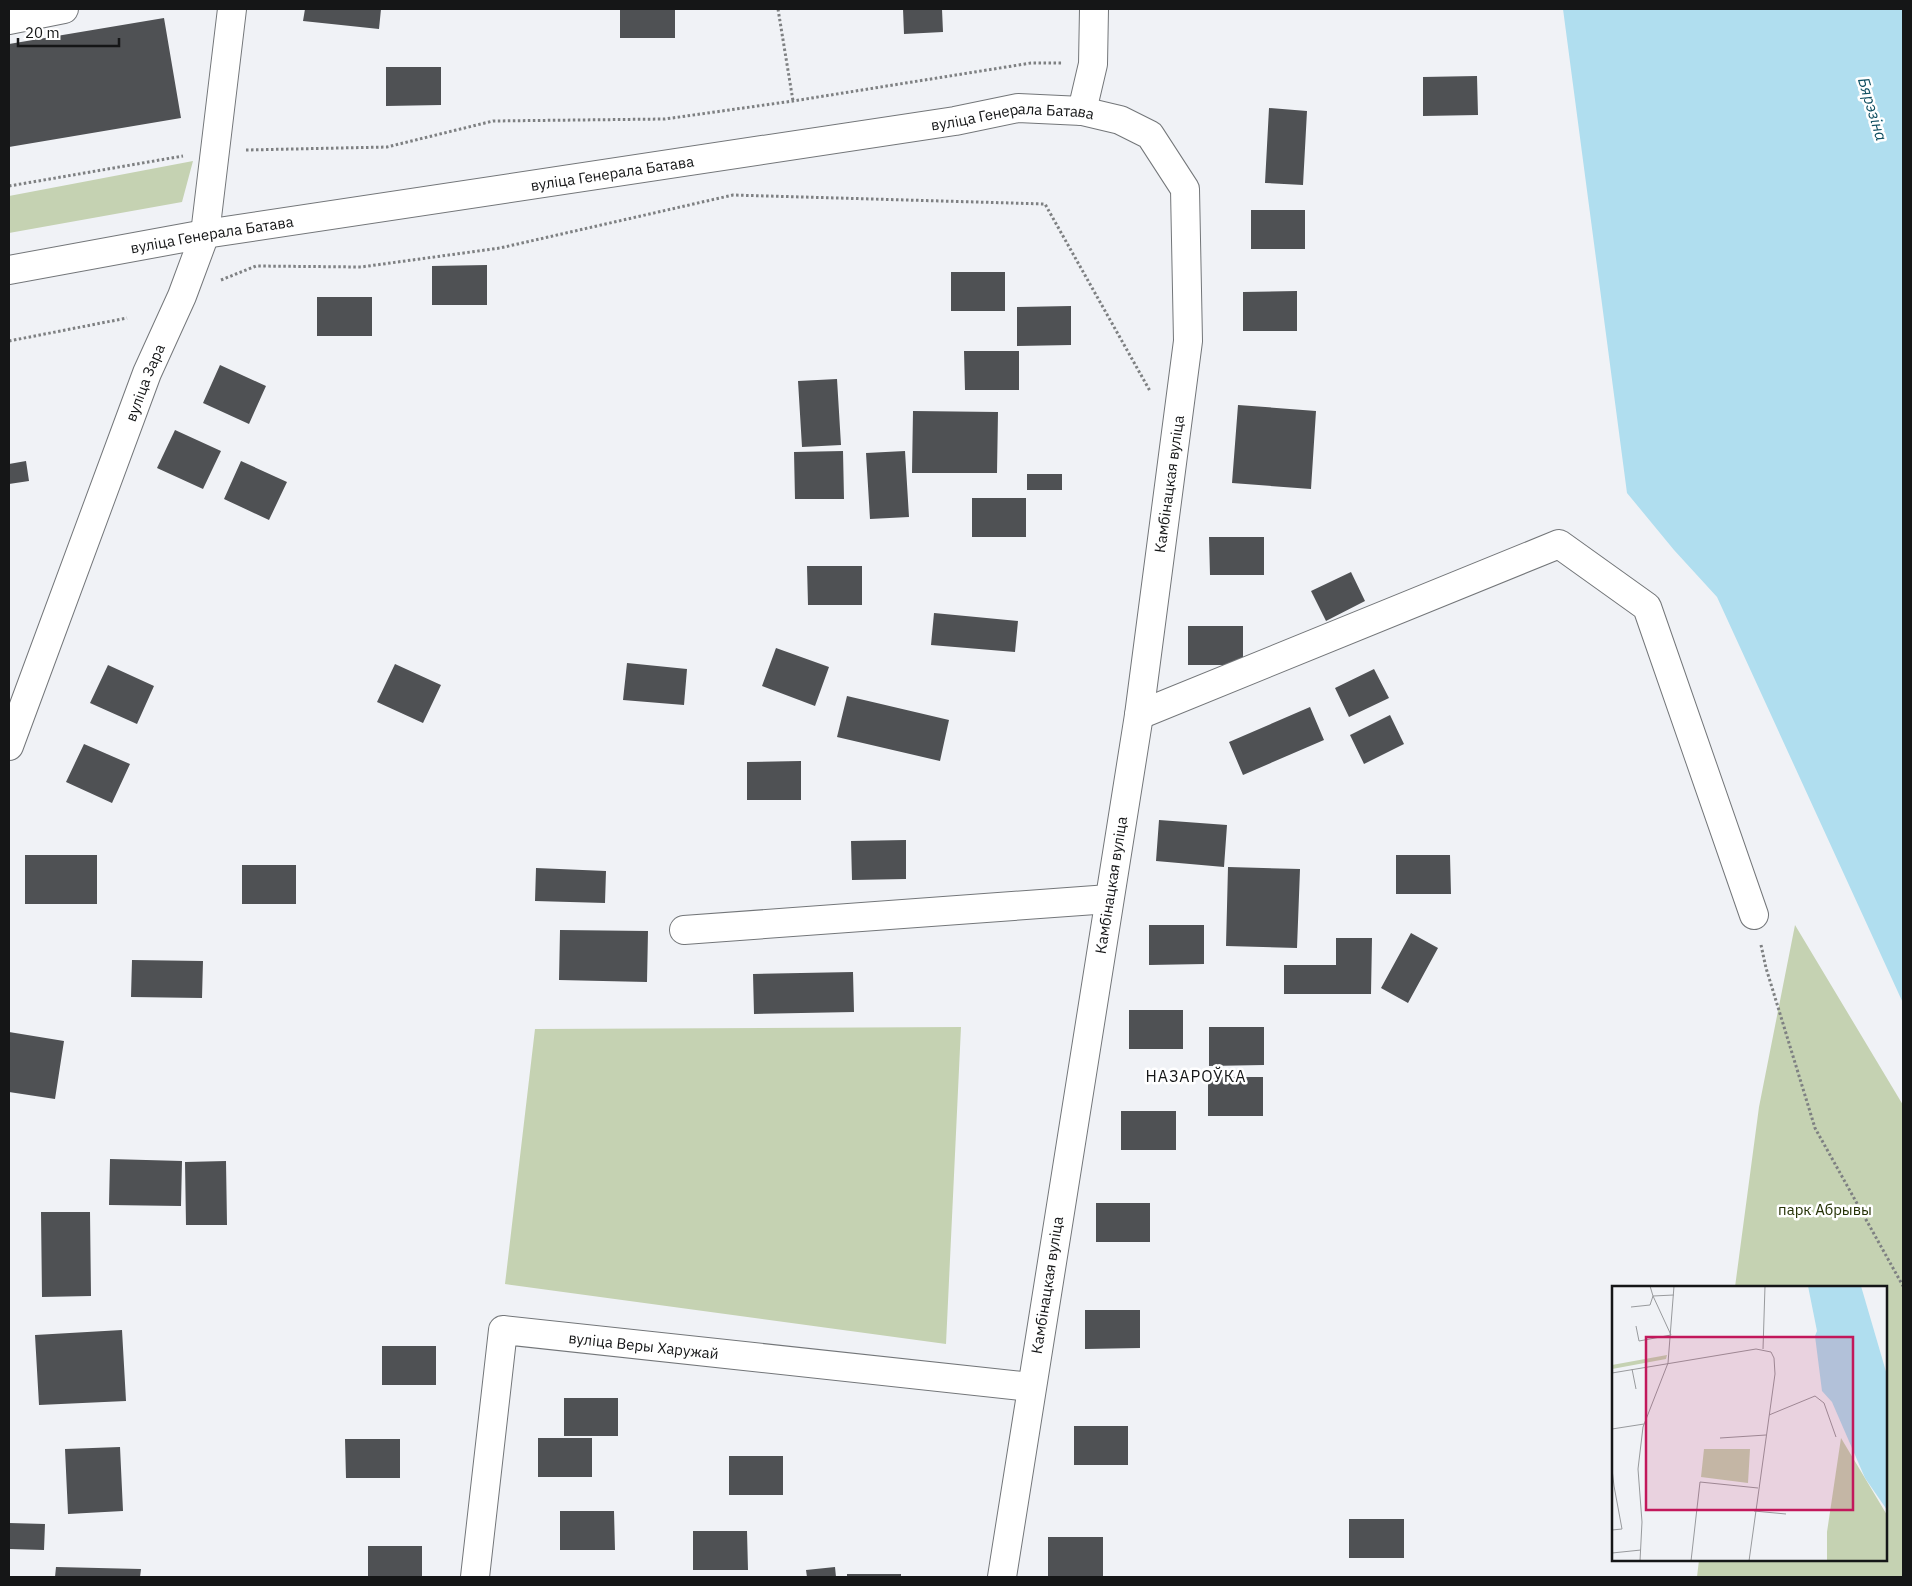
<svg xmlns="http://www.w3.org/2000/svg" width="1912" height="1586" font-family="'IBM Plex Sans',sans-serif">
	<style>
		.green { fill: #c5d2b2 }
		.water { fill: #b0deef }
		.building { fill: #4f5154 }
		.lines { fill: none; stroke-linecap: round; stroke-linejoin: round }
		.minor-casing { stroke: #737679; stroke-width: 30 }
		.path { stroke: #7e8082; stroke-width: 3; stroke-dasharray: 2.5 2.5; stroke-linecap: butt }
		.minor { stroke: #fff; stroke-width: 28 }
		.labels { text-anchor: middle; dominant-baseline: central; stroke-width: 5; stroke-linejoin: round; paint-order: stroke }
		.street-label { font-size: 15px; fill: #151617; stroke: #fff }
		.park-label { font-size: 15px; fill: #243105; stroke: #fff }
		.water-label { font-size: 16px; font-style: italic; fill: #0f4e60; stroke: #fff }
		.neighbourhood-label { font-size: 16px; letter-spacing: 1px; fill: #151617; stroke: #fff }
		.inset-road { fill: none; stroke: #989a9d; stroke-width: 1 }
		.view { fill: #c2185b; fill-opacity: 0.15; stroke: #c2185b; stroke-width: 2.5 }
		.inset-edge { fill: none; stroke: #151617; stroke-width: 2.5 }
	</style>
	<rect width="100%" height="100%" fill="#f0f2f6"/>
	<path class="green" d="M193,161L182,202L9,233V196Z
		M1795,925L1903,1105V1577H1697L1699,1560H1886V1287H1735L1759,1107Z
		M961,1027L946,1344L505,1284L535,1029Z"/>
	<path class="water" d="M1563,9H1903V1003L1717,597L1674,550L1627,493Z"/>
	<path class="building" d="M305,9H381L379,29L303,21Z
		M620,9H675V38H620Z
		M903,9H942L943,32L904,34Z
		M164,18L181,118L9,147V44Z
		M386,67H441V105L386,106Z
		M1477,76L1478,115L1423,116V77Z
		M1269,108L1307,111L1303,185L1265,183Z
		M1251,210H1305V249H1251Z
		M487,265V305H432V266Z
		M951,272H1005V311H951Z
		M1297,291V331H1243V292Z
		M317,297H372V336H317Z
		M1071,306V345L1017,346V307Z
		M964,351H1019V390H965Z
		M220,365L266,386L249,424L203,403Z
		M837,379L841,445L802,447L798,381Z
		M1238,405L1316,411L1311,489L1232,483Z
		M913,411L998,412L997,473H912Z
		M175,430L221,451L203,489L157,468Z
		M843,451L844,499H795L794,452Z
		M905,451L909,517L870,519L866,453Z
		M26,461L29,481L9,484V464Z
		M241,461L287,482L269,520L224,499Z
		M1027,474H1062V490H1027Z
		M972,498H1026V537H972Z
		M1209,537H1264V575H1210Z
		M807,566H862V605H808Z
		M1351,572L1365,601L1326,621L1311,591Z
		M934,613L1018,621L1015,652L931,645Z
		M1188,626H1243V665H1188Z
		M776,648L829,667L815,706L762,686Z
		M627,663L687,669L684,705L623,700Z
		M395,664L441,685L423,723L377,702Z
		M108,665L154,686L137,724L90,703Z
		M1374,669L1389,698L1349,717L1335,688Z
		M847,696L949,720L940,761L837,737Z
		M1310,707L1324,740L1243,775L1229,742Z
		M1390,715L1404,744L1364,764L1350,735Z
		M84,744L130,764L112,803L66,782Z
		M801,761V800H747V762Z
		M1159,820L1227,825L1224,867L1156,861Z
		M906,840V879L852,880L851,841Z
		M25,855H97V904H25Z
		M1396,855H1450L1451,894H1396Z
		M242,865H296V904H242Z
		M1228,867L1300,869L1297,948L1226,946Z
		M536,868L606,871L605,903L535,901Z
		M1149,925H1204V964L1149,965Z
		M560,930L648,931L647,982L559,980Z
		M1411,933L1438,948L1408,1003L1381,988Z
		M1336,938H1372L1371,994H1284V965H1336Z
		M132,960L203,961L202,998L131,997Z
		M853,972L854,1012L754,1014L753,974Z
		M1129,1010H1183V1049H1129Z
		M1209,1027H1264V1065L1209,1066Z
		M9,1032L64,1041L55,1099L9,1092Z
		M1208,1077H1263V1116H1208Z
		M1121,1111H1176V1150H1121Z
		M110,1159L182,1161L181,1206L109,1205Z
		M226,1161L227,1225H186L185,1162Z
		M1096,1203H1150V1242H1096Z
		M41,1212H90L91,1296L42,1297Z
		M1085,1310H1140V1348L1085,1349Z
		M122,1330L126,1401L39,1405L35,1335Z
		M382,1346H436V1385H382Z
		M564,1398H618V1436H564Z
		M1074,1426H1128V1465H1074Z
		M538,1438H592V1477H538Z
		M345,1439H400V1478H346Z
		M120,1447L123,1511L68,1514L65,1449Z
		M729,1456H783V1495H729Z
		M560,1511H614L615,1550H560Z
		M1349,1519H1404V1558H1349Z
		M9,1523L45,1524L44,1550L9,1549Z
		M693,1531H747L748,1570H693Z
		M1048,1537H1103V1576H1048Z
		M368,1546H422V1577H368Z
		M56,1567L141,1569L140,1577H55Z
		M835,1567L836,1577H807L806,1570Z
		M847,1574H901V1577H847Z"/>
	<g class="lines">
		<g class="minor-casing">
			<g id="minor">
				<path d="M9,20L64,9"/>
				<path d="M1082,111L1093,64L1094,9"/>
				<path id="s1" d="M9,270L205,234L955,121L1018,108L1082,111L1120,120L1150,135L1185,189L1188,341L1139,715L1002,1577"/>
				<path d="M1139,715L1559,544L1647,607L1754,915"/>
				<path id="s2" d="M9,746L147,373L182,296L205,234L232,9"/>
				<path d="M684,930L1109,899"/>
				<path id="s3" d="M475,1577L503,1330L1031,1387"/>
			</g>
		</g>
		<path class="path" d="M778,9L793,101
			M246,150L387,147L493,121L665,119L793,101L1031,63H1062
			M9,186L183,156
			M221,280L256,266L361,267L500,248L733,195L1045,204L1150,391
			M9,341L127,318
			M1761,945L1766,968L1815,1128L1903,1286"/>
		<use href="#minor" class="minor"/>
	</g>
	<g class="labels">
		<g class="street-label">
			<text stroke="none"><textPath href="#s1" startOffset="1016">вуліца Генерала Батава</textPath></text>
			<text stroke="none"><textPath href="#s1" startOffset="611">вуліца Генерала Батава</textPath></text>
			<text stroke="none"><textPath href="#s1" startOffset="206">вуліца Генерала Батава</textPath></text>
			<text stroke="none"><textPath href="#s2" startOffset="388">вуліца Зара</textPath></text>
			<text transform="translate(1169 484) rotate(-82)">Камбінацкая вуліца</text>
			<text transform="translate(1111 885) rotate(-81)">Камбінацкая вуліца</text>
			<text transform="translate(1047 1285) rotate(-81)">Камбінацкая вуліца</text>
			<text stroke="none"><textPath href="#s3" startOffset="390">вуліца Веры Харужай</textPath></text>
		</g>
		<g class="park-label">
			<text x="1825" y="1209">парк Абрывы</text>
		</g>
		<g class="water-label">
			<text transform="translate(1873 109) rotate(73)">Бярэзіна</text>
		</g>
		<g class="neighbourhood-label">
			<text x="1196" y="1076">НАЗАРОЎКА</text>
		</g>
	</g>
	<g transform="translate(1612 1286)">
		<rect width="275" height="275" fill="#f0f2f6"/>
		<path d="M55,69L54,73L0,83V79ZM229,152L275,229V275H215V246ZM92,163H138L136,197L89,191Z" fill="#c5d2b2"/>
		<path d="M196,0H249L275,89V224L253,192L220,116L210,105L203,50L205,45Z" fill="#b0deef"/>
		<path class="inset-road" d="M38,0L41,10L62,9M19,21L38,19L41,10M24,40L27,55L59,49L41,10M151,63L153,0M20,83L24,103M0,87L144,63L159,66L162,72L163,88L137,275M157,129L203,110L212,117L224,151M0,143L32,138M108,152L154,149M0,183L2,200M142,225L174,228M0,244L10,243L2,200M0,267L29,264M28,275L30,236L26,183L31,141L56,77L62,0M79,275L88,196L146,202"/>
		<path class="view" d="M34,51H241V224H34Z"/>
		<rect width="275" height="275" class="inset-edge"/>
	</g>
	<rect width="1912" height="1586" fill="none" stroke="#151617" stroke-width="20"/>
	<path d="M18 38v8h101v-8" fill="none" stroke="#151617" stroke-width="2.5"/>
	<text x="25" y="38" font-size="15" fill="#151617" stroke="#ffffff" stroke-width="4" paint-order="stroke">20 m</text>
</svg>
